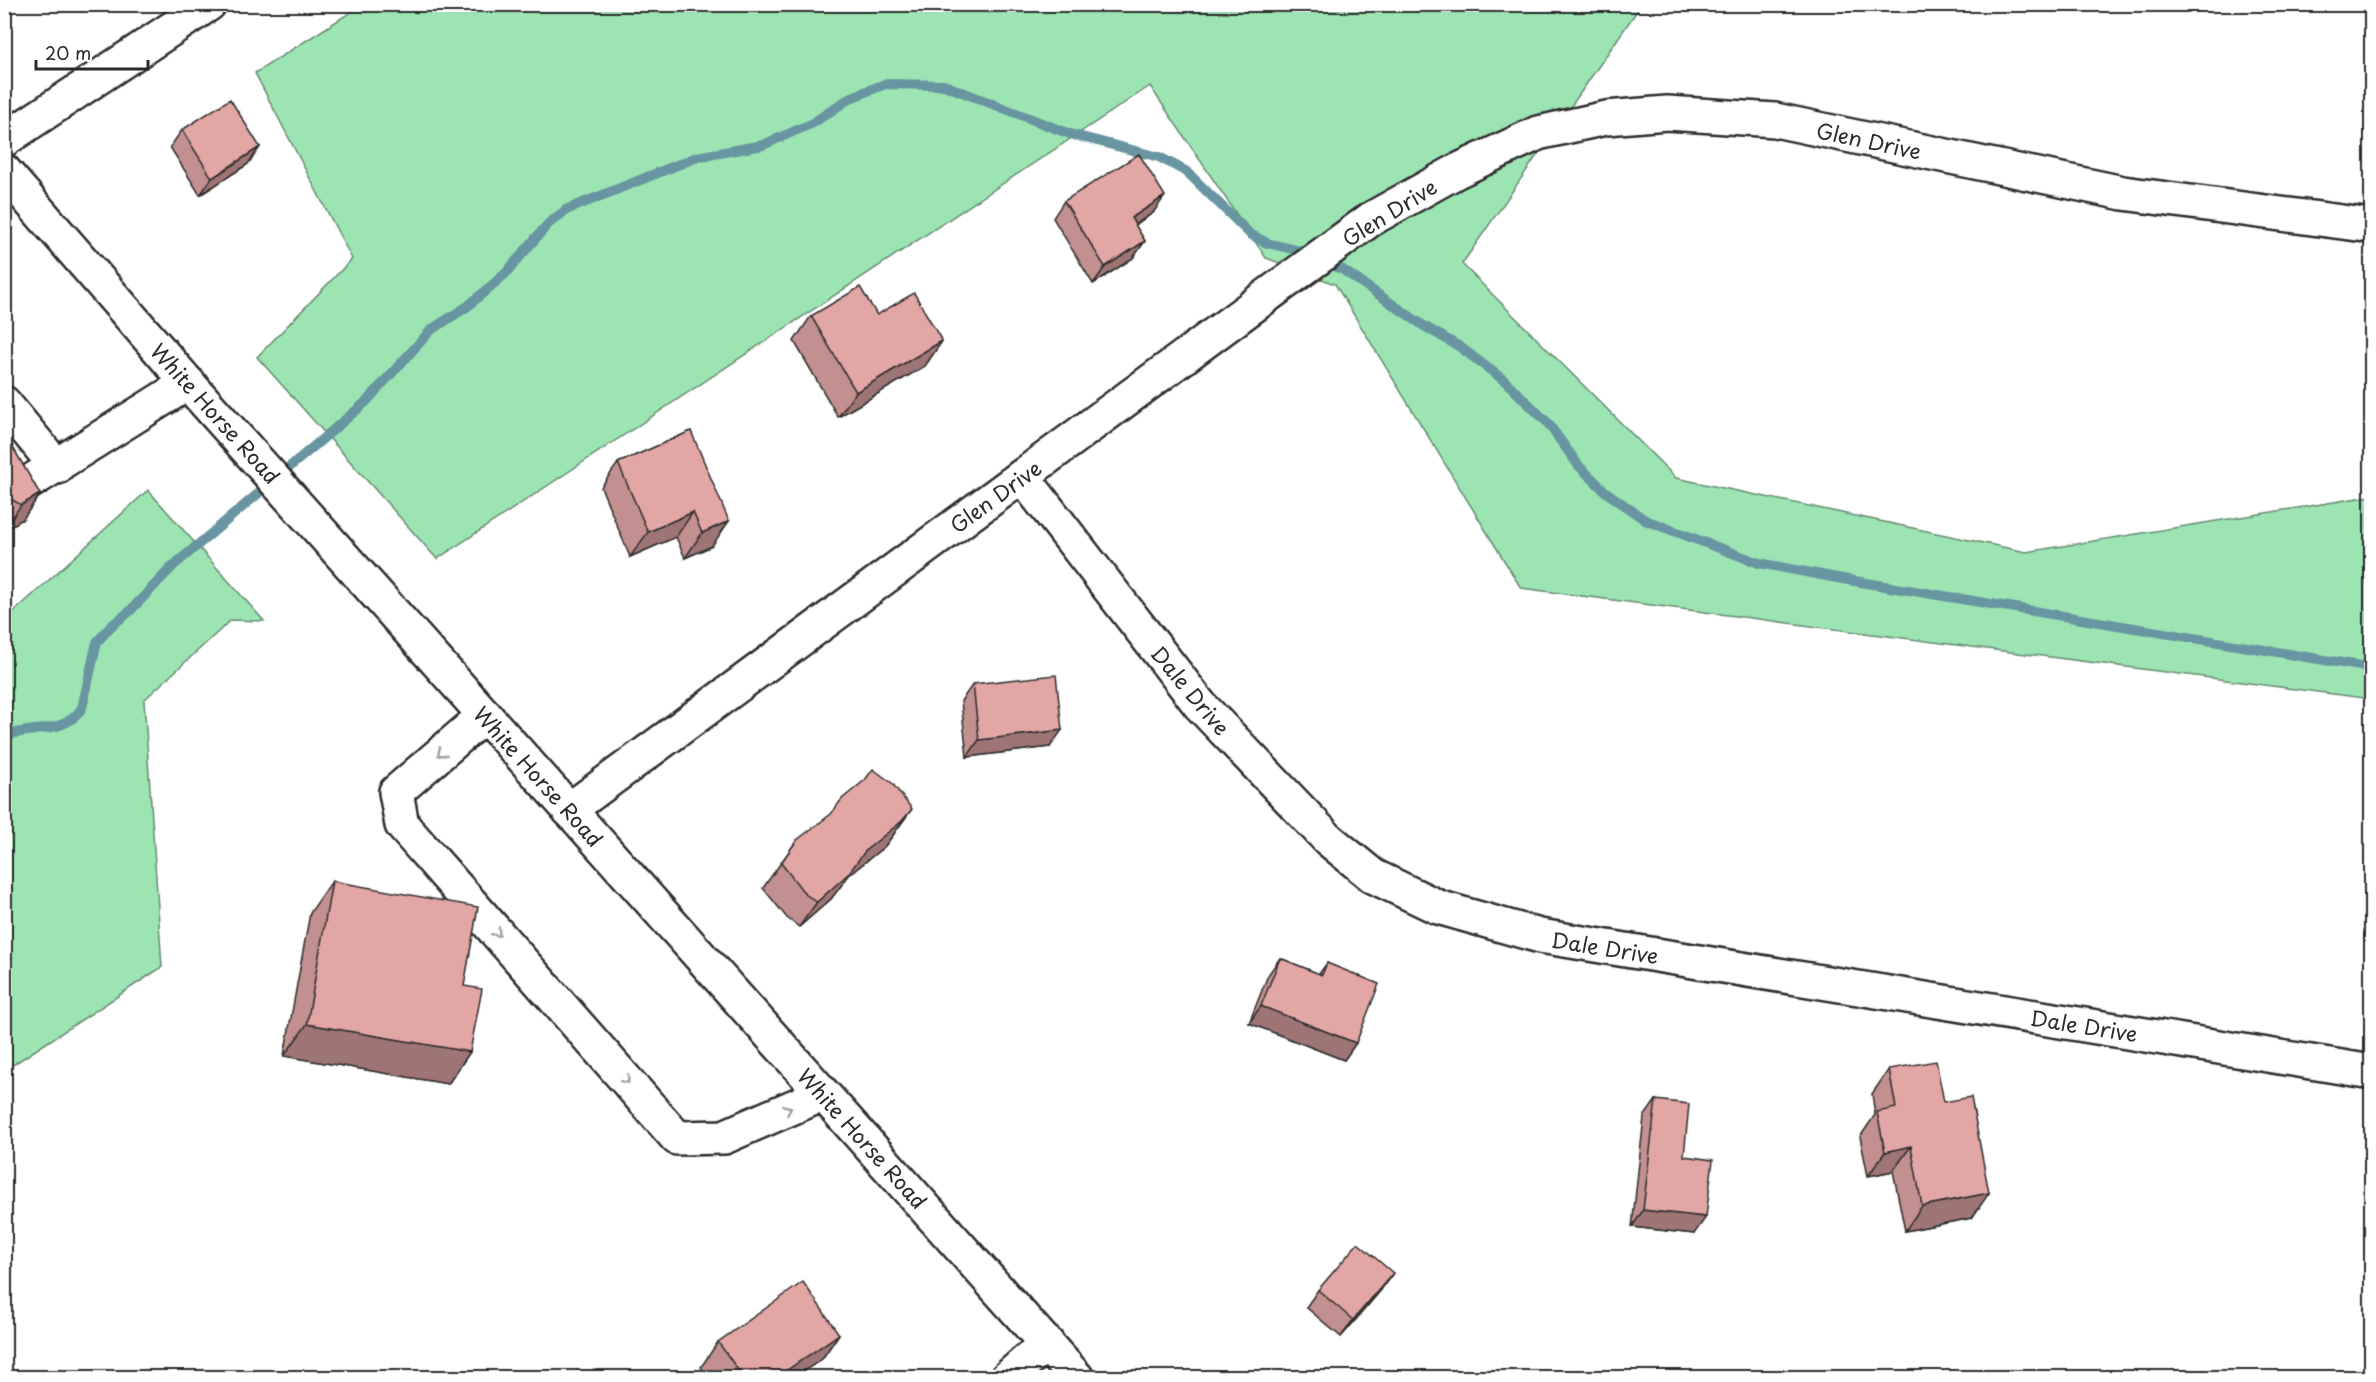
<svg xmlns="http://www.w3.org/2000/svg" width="2376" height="1382" font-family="'Playpen Sans',sans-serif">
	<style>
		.green { fill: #9ce5b3; stroke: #64886f; stroke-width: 1.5 }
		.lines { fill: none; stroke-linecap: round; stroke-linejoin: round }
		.stream { stroke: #6795a1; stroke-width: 10 }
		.minor-casing { stroke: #2b2b2b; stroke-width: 38 }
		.major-casing { stroke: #2b2b2b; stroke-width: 38 }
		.minor { stroke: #fff; stroke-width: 33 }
		.major { stroke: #fff; stroke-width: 33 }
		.wall { fill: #c2908e; stroke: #2b2b2b; stroke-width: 1.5 }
		.shaded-wall { fill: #9e7574; stroke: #2b2b2b; stroke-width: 1.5 }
		.building { fill: #e2a7a5; stroke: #2b2b2b; stroke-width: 1.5 }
		.oneway { stroke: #a0a0a0 }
		.labels { text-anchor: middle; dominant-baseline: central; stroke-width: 5; stroke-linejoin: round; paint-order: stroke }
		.street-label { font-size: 21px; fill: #2b2b2b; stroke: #fff }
	</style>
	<rect width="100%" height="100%" fill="#fff"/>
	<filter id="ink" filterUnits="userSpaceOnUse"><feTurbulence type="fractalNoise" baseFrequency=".0167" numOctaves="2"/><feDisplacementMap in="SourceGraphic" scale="12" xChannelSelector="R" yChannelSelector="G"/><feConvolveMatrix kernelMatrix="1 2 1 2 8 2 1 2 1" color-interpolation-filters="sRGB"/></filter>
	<g filter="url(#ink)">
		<path class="green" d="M362,5H1641L1462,264L1676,478L2026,552L2371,496V699L1521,588L1335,284L1266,258L1150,86L437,559L257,357L352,259L255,73Z
			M148,490L264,621L231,620L144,700L162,967L5,1070V620Z"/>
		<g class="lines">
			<path class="stream" d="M4,736C31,726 65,735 82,708L97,642L111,626L129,612L173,566L366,402L431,330L468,306L506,273L548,224L566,210L697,157L763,145L813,123L850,98L885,84L944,85L1070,134L1159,157L1187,172L1250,234L1267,243L1305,252L1343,270L1424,326L1460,347L1505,381L1547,422L1579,466L1606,492L1645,520L1759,563L1837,578L2372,668"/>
			<g class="minor-casing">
				<path id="minor" d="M4,403L57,467
					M1022,476L1200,705L1328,839L1373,876L1438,907L1540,936L2372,1072
					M9,495L188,383
					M485,715L396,792L402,825L677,1138L724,1137L823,1094
					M569,810L1371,219L1457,171L1538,133L1606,118L1667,113L1775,120L2123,193L2372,226
					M1007,1378L1047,1343"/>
			</g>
			<g class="major-casing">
				<path id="major" d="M4,140L209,4
					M4,171L188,383L1077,1378"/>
			</g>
			<use href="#minor" class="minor"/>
			<use href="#major" class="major"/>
		</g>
		<path class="wall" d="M182,130L260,147L248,164L200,195L170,147Z
			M1064,201L1153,213L1135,225L1145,241L1133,258L1093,284L1053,218Z
			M877,315L942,341L925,366L838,417L794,341L811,316Z
			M691,431L712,546L685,558L676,537L630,557L601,487L618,463Z
			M4,441L40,494L23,519L4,530Z
			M973,684L1050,747L967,757L961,701Z
			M894,834L885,846L849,875L831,899L799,927L787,918L763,888L797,840Z
			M332,881L464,986L470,1052L448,1084L284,1056L310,913Z
			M1280,958L1319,974L1327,963L1356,1043L1344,1060L1249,1023L1268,975Z
			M1889,1069L1972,1218L1905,1231L1893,1171L1868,1176L1860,1137L1875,1115L1872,1094Z
			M1656,1100L1684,1156L1694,1234L1632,1227L1644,1117Z
			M1318,1290H1381L1341,1337L1306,1307Z
			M839,1334L822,1359L795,1377H708L701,1367L718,1342Z"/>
		<path class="shaded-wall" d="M260,147L248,164L200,195L212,178Z
			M1165,196L1153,213L1119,235L1131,218Z
			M1145,241L1133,258L1093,284L1105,267Z
			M942,341L925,366L838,417L856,392Z
			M40,494L23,519L4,530L21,505Z
			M693,512L676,537L630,557L648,532Z
			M729,521L712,546L685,558L702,533Z
			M1062,730L1050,747L967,757L979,740Z
			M912,809L885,846L849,875L831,899L799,927L817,902L866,850Z
			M1261,1006L1356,1043L1344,1060L1249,1023Z
			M307,1024L470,1052L448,1084L284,1056Z
			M1911,1146L1893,1171L1868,1176L1885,1152Z
			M1989,1193L1972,1218L1905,1231L1922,1206Z
			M1643,1210L1706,1217L1694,1234L1632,1227Z
			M1393,1273L1381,1290L1341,1337L1353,1320Z
			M839,1334L822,1359L795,1377H777Z"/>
		<path class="building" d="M230,99L260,147L212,178L182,130Z
			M1139,154L1165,196L1131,218L1145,241L1105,267L1064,201Z
			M860,287L877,315L914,293L942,341L856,392L811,316Z
			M691,431L729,521L702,533L693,512L648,532L618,463Z
			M8,439L40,494L21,505L4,495V441Z
			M1056,675L1062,730L979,740L973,684Z
			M873,769L892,783L912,809L902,821L866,850L848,874L817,902L805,894L781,863L797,840L831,814L842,799L865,780Z
			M332,881L478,907L464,986L482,989L470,1052L307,1024Z
			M1280,958L1322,975L1327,963L1379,984L1356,1043L1261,1006Z
			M1936,1061L1944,1102L1971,1097L1989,1193L1922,1206L1911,1146L1885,1152L1877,1112L1896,1108L1889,1069Z
			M1656,1100L1689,1104L1684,1156L1713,1160L1706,1217L1643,1210Z
			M1358,1243L1393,1273L1353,1320L1318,1290Z
			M803,1282L839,1334L777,1377H743L718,1342Z
			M577,1371L580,1377H561Z"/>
		<defs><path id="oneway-chevron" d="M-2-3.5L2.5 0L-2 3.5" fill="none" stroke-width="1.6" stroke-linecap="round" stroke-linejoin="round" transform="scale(1.5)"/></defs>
		<g class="oneway">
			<use href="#oneway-chevron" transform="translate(441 753) rotate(139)"/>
			<use href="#oneway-chevron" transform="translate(497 933) rotate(49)"/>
			<use href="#oneway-chevron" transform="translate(626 1080) rotate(49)"/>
			<use href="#oneway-chevron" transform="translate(788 1109) rotate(-24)"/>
		</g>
	</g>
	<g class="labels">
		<g class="street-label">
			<text transform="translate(1869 140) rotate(12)">Glen Drive</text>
			<text transform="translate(1389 212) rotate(-32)">Glen Drive</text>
			<text transform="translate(216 413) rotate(48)">White Horse Road</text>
			<text transform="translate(995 496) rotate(-36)">Glen Drive</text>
			<text transform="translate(1191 690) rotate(50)">Dale Drive</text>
			<text transform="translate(539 776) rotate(48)">White Horse Road</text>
			<text transform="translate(1605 947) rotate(9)">Dale Drive</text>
			<text transform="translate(2084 1025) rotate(9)">Dale Drive</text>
			<text transform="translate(863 1138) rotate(48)">White Horse Road</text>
		</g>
	</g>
	<rect width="2376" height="1382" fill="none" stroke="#fff" stroke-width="24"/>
	<rect x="12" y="12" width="2352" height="1358" fill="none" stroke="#2b2b2b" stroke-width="2" filter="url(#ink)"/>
	<path d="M36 60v9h112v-9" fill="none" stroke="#2b2b2b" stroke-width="3"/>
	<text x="45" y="60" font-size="18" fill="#2b2b2b" stroke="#ffffff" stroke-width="4.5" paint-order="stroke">20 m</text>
</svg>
